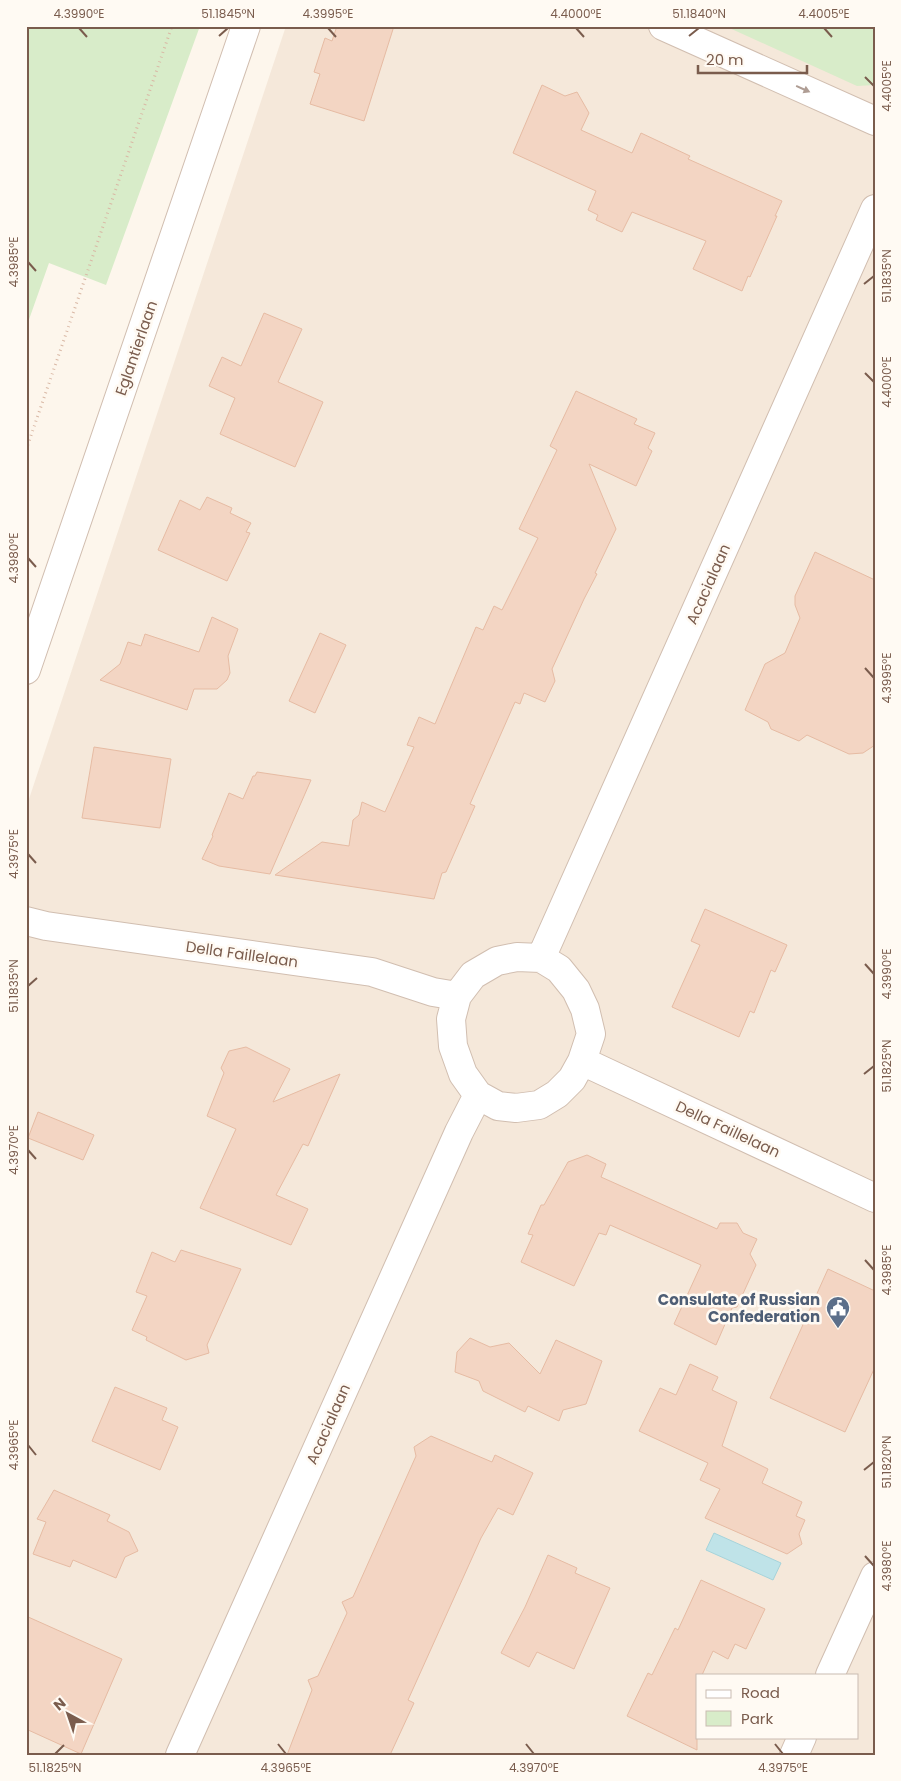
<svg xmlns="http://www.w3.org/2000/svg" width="901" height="1781" font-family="Poppins,sans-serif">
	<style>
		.residential { fill: #f5e8da; fill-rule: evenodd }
		.green { fill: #d8ecc9 }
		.water { fill: #bfe3e8; stroke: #a5d3da }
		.building { fill: #f3d5c3; stroke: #e6bba3 }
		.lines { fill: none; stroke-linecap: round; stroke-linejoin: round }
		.street-casing { stroke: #d1beb0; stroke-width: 30 }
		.path { stroke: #d9b8a5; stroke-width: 3; stroke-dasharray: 1 4; stroke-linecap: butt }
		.street { stroke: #fff; stroke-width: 28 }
		.oneway { fill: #af9d94 }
		.ticks { fill: none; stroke: #7a5c4d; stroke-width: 2 }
		.labels { text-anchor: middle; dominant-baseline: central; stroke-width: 5; stroke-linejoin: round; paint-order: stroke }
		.street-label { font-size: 15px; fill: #7a5c4d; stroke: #fffaf3 }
		.service-label { font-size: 15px; font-weight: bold; fill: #4e5e75; stroke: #fffaf3; text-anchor: end }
		.neatline { fill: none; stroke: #7a5c4d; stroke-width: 2 }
		.ticks-label { font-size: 12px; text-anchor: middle; fill: #7a5c4d }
	</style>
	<rect width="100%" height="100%" fill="#fdf6ec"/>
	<path class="residential" d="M286,26H875V1755H26V808ZM697,1675H857V1737H697Z"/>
	<path class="green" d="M26,26H200L106,285L49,263L26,328Z
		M725,26H875V85L857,86Z"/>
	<path class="water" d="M714,1533L781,1563L773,1580L706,1550Z"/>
	<path class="building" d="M337,26H394L364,121L310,104L320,74L314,72L325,38L332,41Z
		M542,85L565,96L577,92L589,113L581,130L632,153L641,133L690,156L688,159L782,201L775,216H777L750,277L748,276L742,291L693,269L706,241L632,212L622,232L596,220L598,215L588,210L596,191L513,153Z
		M264,313L302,329L278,382L323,402L295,467L220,434L235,398L209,386L222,357L241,366Z
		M576,391L637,419L634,424L655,433L648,448L652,451L636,486L589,464L616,529L595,573L597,574L584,599L552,669L555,681L545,702L524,693L520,704L515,702L470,804L475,806L446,872L442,873L434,899L275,875L322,842L349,846L353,820L359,815L362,802L385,812L414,747L407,745L419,717L435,724L476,627L483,630L494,606L502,610L538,538L519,529L557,450L550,446Z
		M207,497L232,508L230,513L251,523L246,532L250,533L227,581L158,550L180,500L200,510Z
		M815,552L875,580V745L863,753L849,754L807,735L799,741L771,729L768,722L745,710L765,664L785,653L800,618L795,605V596Z
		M212,617L238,629L228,656L230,673L227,680L217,689H194L187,710L100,680L120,664L128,642L141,646L145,634L199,652Z
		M320,633L346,645L315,713L289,701Z
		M94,747L171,759L160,828L82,818Z
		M257,772L311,780L270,874L219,866L202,859L213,836L212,835L229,793L243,799L253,776H255Z
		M705,909L787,945L775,972L771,970L754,1013L750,1011L739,1037L672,1007L700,945L691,941Z
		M246,1047L290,1069L273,1102L340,1074L308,1146L303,1144L276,1195L308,1209L291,1245L200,1208L236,1129L207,1116L224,1073L221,1068L229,1051Z
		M38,1112L94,1135L83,1160L28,1138Z
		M587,1155L606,1164L601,1177L717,1229L720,1223H737L743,1233L757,1239L750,1254L756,1265L737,1307L732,1308L716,1345L674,1324L701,1265L610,1225L606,1235L599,1233L574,1286L521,1262L533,1235L528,1234L541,1205H544L568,1162Z
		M181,1250L241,1269L207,1345L209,1353L186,1360L146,1340L147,1337L132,1330L147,1296L136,1292L152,1252L175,1262Z
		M828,1269L875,1291V1367L845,1432L770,1398Z
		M470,1338L490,1347L509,1343L540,1374L556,1340L602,1361L586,1404L563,1410L559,1421L528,1406L525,1412L483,1391L479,1381L455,1372L457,1352Z
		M690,1364L718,1377L712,1390L737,1402L722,1446L768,1469L762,1483L802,1502L796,1516L805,1520L799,1534L802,1544L787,1554L705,1518L720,1489L700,1480L708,1463L639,1431L660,1388L676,1395Z
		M115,1387L167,1408L162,1420L178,1427L160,1470L92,1441Z
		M431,1436L492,1462L495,1455L533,1473L513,1515L498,1508L481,1538L408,1700L414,1703L390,1755H287L312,1690L308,1680L318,1676L347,1613L342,1602L353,1597L416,1456L414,1447Z
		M54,1490L110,1515L107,1521L129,1532L138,1551L125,1557L116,1578L73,1560L70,1567L33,1554L46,1522L37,1519Z
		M548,1555L577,1568L575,1573L610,1588L574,1669L537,1652L529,1667L501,1653L525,1607Z
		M701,1580L765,1609L746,1649L735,1644L728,1659L713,1651L702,1675H697V1750L627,1716L648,1673L652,1675L675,1628L678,1630Z
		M26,1616L122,1659L81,1754L26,1729Z"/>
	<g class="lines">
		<g class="street-casing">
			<path id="street" d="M663,26L875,121
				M26,670L246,26
				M26,921L46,926L372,972L433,992L457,996
				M517,957L541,958L559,969L576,990L585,1009L591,1034L582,1061L572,1079L557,1094L539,1105L516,1108L498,1106L478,1095L463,1074L453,1046L451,1019L457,996L473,975L497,961Z
				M541,958L875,209
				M582,1061L875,1198
				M830,1675L875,1576
				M180,1755L459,1132L478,1095
				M794,1755L802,1737"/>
		</g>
		<path class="path" d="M26,450L172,26"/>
		<use href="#street" class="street"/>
	</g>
	<defs><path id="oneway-solid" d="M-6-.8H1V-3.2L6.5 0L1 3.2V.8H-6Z" transform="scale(1.25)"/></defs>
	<use class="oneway" href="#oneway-solid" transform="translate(803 89) rotate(24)"/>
	<path class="ticks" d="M79,28L87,37M328,28L336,37M576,28L584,37M824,28L832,37M219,36L228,28M689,36L699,28M865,77L874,86M28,262L36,271M864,284L874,276M865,373L874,382M28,558L36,567M865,668L874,678M28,854L36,863M865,964L874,974M28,986L37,978M864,1074L874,1066M28,1150L36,1159M865,1260L874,1270M28,1445L36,1455M864,1470L874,1462M865,1556L874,1566M278,1744L286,1754M526,1744L534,1754M775,1744L783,1754M55,1754L64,1745"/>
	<defs>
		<g id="civic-pin" transform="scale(1.25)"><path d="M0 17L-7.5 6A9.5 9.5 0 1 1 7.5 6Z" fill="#5c6f8a" stroke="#fffaf3"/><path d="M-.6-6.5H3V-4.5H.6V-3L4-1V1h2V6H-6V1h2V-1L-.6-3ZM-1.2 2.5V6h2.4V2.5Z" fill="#fff"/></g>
	</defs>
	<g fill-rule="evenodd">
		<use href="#civic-pin" x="838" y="1308"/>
	</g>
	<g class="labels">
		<g class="street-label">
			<text transform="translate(136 348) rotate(-71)">Eglantierlaan</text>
			<text transform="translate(708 584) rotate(-66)">Acacialaan</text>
			<text transform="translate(242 954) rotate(8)">Della Faillelaan</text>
			<text transform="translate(728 1129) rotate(25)">Della Faillelaan</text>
			<text transform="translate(328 1424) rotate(-66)">Acacialaan</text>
		</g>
		<g class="service-label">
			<text x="820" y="1299">Consulate of Russian<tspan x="820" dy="17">Confederation</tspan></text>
		</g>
	</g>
	<rect width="901" height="1781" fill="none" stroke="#fffaf3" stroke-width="55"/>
	<rect x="696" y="1674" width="162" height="65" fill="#fffaf3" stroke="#cabbb1"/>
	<rect x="706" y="1690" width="25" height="8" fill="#ffffff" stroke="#cabbb1"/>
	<text x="741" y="1698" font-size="15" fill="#7a5c4d">Road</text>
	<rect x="706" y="1711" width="25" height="15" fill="#d8ecc9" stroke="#cabbb1"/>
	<text x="741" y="1724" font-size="15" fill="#7a5c4d">Park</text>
	<g transform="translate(68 1714) rotate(320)" stroke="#fffaf3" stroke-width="4" paint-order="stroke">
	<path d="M0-4L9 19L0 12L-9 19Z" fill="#7a5c4d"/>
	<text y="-8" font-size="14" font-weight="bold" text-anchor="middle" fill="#7a5c4d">N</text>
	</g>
	<path d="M698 65v8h109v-8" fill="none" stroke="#7a5c4d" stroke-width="2.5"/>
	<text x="706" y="65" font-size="15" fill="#7a5c4d" stroke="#fffaf3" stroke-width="4" paint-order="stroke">20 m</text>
	<rect x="28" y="28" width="846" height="1726" class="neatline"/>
	<g class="ticks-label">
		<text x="79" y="18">4.3990°E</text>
		<text x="228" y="18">51.1845°N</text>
		<text x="328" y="18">4.3995°E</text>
		<text x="576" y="18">4.4000°E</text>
		<text x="699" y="18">51.1840°N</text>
		<text x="824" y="18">4.4005°E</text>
		<text transform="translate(887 86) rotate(-90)" y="4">4.4005°E</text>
		<text transform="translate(14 262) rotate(-90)" y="4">4.3985°E</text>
		<text transform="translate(887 276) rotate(-90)" y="4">51.1835°N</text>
		<text transform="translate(887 382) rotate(-90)" y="4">4.4000°E</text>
		<text transform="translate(14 558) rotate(-90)" y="4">4.3980°E</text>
		<text transform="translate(887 678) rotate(-90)" y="4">4.3995°E</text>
		<text transform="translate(14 854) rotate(-90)" y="4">4.3975°E</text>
		<text transform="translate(887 974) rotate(-90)" y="4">4.3990°E</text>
		<text transform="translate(14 986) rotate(-90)" y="4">51.1835°N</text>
		<text transform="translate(887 1066) rotate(-90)" y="4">51.1825°N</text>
		<text transform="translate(14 1150) rotate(-90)" y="4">4.3970°E</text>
		<text transform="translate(887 1270) rotate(-90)" y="4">4.3985°E</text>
		<text transform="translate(14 1445) rotate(-90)" y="4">4.3965°E</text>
		<text transform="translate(887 1462) rotate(-90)" y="4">51.1820°N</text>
		<text transform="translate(887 1566) rotate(-90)" y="4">4.3980°E</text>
		<text x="55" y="1772">51.1825°N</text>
		<text x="286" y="1772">4.3965°E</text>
		<text x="534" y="1772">4.3970°E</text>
		<text x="783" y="1772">4.3975°E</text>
	</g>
</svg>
